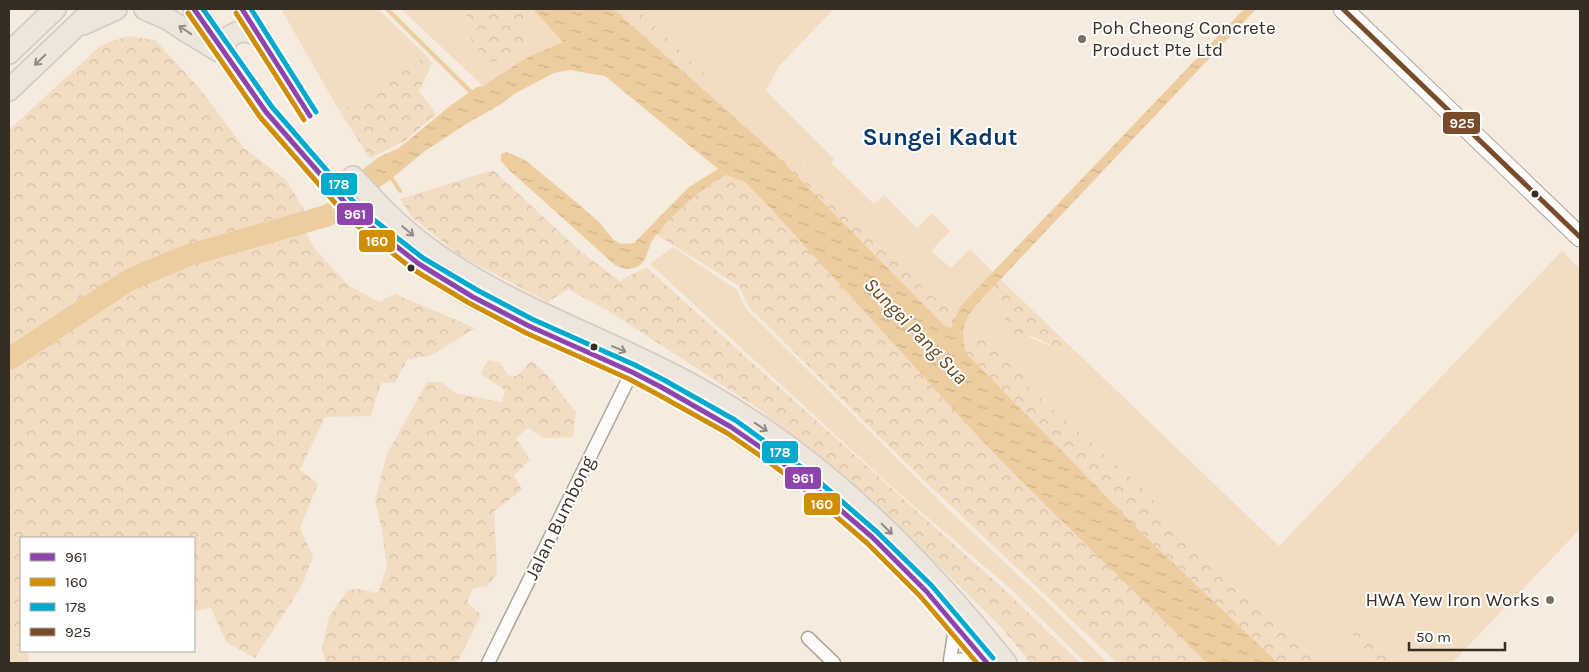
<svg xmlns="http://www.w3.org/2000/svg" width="1589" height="672" font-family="Karla,sans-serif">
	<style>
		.grass { fill: #f3ddc2 }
		.forest { fill: url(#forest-crowns) }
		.water { fill: url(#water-ripples) }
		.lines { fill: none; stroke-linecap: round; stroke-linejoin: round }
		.stream { stroke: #edcc9f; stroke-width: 4 }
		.river { stroke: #edcc9f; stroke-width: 22 }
		.street-casing { stroke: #ada59a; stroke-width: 15 }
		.secondary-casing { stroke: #ada59a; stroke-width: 21 }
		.primary-casing { stroke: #cfcac4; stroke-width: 24 }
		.street { stroke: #fefcfa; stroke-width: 12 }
		.secondary { stroke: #fefcfa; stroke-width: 19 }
		.primary { stroke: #ece6dc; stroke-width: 21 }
		.bus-1-casing { stroke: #fff; stroke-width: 9 }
		.bus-2-casing { stroke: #fff; stroke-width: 9 }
		.bus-3-casing { stroke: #fff; stroke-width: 9 }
		.bus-4-casing { stroke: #fff; stroke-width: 9 }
		.bus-1 { stroke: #8e44ad; stroke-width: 5 }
		.bus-2 { stroke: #d08e07; stroke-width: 5 }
		.bus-3 { stroke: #00a9ce; stroke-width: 5 }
		.bus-4 { stroke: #7a4b2a; stroke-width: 5 }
		.oneway { stroke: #918a80 }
		.poi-dot { fill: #797065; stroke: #fff; stroke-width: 2 }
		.bus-dot { fill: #362e23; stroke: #fff; stroke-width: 2 }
		.labels { text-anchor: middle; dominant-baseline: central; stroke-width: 4; stroke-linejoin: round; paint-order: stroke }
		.poi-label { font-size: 19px; fill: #362e23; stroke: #fff; text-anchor: start }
		.street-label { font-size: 19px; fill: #362e23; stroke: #fff }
		.water-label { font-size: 20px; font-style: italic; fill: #65471a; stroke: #fff }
		.district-label { font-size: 24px; font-weight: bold; fill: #08396b; stroke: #fff }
		.line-badge { stroke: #fff; stroke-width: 2 }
		.badge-label { font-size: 14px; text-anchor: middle; font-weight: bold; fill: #fff }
	</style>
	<defs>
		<pattern id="forest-crowns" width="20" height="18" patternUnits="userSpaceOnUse" patternTransform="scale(1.25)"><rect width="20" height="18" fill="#f3ddc2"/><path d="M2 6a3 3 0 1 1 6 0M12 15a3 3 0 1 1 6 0" fill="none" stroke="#d1bea6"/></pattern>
		<pattern id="water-ripples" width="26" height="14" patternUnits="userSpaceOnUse" patternTransform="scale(1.25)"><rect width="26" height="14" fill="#edcc9f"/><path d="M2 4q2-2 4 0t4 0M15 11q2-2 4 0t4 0" fill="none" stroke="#ccb089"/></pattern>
	</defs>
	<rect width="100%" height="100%" fill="#f5ebdf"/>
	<path class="grass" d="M281,9H378L427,56L340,112Z
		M401,9H467V27L524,46L526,23L534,9L563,42L526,58L483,86Z
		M637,9H834L779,66L766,91L834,159L831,163L874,204L884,195L917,228L932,213L950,231L931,251L951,268L970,249L993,272L960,307L956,317L950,308L925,291L918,278L889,249L879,248L874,242L832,197L807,175L804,164L783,150L776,155L764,144L765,138L763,130L718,91L706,84L703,70L684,56L677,47Z
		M673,247L737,290L746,309L951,512L1046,601L1108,663H1086L1012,590L892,487L650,264Z
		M1562,251L1580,269V529L1452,663H1401L1358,622L1370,658L1378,663H1319L1318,659L1227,582L1203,555L1165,525L1151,495L1028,387L1022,367L992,338L979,333L963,343C958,319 980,301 994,285C996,291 1021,329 1026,334C1036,343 1058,350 1070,346L1279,546Z
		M14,643L21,649V651L29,654L28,663H9V645Z"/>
	<path class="forest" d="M467,9H533L526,23L524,46L505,61L492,62L475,49L467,27Z
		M613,9H637L677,47L684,56L703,70L706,84L718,91L763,130L766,138L764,144Z
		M127,36L155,40L201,90L245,149L286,180L306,213L307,235L315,249L348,285L379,302L395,294L475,328L432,355L407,360L395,383H381L371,416L325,417L300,470L318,484L300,528L313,557L301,587L255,658L226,642L211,608L194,611V538H21V649L14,643L9,645V130L100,46Z
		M427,56L432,64L419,91L436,114L403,142L370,158L340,112Z
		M783,150C797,156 803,160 807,175L871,229L874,243L879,248L889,249L918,278L925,291L950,308L956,317L951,328L943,324L776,156Z
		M493,170L581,252L620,281L646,267L1009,594L1080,663H1030L1002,628L867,495L756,407L610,312L568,289L548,302L462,257L412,217L400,199Z
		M726,175L745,182L772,210L982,441L1025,485L1207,663H1117L909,466L749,307L739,286L657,235C675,210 699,190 726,175Z
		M1000,279L1070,346C1052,352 1043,338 1027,335C1023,334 1018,335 1014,335L1000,310L1001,297L994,285Z
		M979,333L992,338L1022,367L1028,387L1151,495L1165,525L1203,555L1227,582L1318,659L1319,663H1278L1146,537L965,353L963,343Z
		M488,360L499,362L508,375L517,376L531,361C550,373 560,395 576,411L573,437L544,438L528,428L516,438L530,460L514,475L522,490L494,511L497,573L488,586L473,588L467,602L481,615L459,659L456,663H326L322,649L329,617L348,590L360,589L378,593L387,566L382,531L375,500L387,454L427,382H441L455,393L502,402L505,390L481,374Z
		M1358,622L1401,663C1370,663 1368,661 1353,634Z"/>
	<path class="water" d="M533,9H613L771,150L943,324L951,328L960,307L970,296L1244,9H1256L978,303C963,321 960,330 966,353L1146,537L1278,663H1207L1025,485L982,441L772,210L745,182L726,175C698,191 674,212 654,238C648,246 648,258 640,265C631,271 623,269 615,265L509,170L501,161V154L506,152L525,160L576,202L599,222L613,239L621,244L634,243L689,187L718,169L605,76L570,70L554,73L514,94L503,103L466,124L425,151L390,180L377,189L362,170L379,157L399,148L450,106L477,87L483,86L526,58L563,42Z"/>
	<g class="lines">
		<path class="stream" d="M387,9L474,95
			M389,174L400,191"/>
		<path class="river" d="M9,359L129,280L186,256L326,216L334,212"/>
		<g class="street-casing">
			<path id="street" d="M808,638L834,663
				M950,660L954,635L951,623
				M950,660L974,659L985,663
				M488,663L632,372"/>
		</g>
		<g class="secondary-casing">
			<path id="secondary" d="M1343,9L1580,237"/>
		</g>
		<g class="primary-casing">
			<path id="primary" d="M145,9L168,19L186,31L219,51
				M194,9L266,112L355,214L419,264L473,297L529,326L632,372L661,387L731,427L763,449L802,477L872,537L926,591L987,663
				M83,24L116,9
				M9,53L55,9
				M228,59L224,49L226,39C239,30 244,29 259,35
				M9,90L94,9
				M353,177C375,201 398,226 425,246C509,309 612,339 703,391C825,460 919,555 1006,663"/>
		</g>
		<use href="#street" class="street"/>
		<use href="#secondary" class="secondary"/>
		<use href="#primary" class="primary"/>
		<g class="bus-1-casing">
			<path id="bus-1" d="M194,9L266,112L355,214L419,264L473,297L529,326L632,372L661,387L731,427L763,449L802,477L872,537L926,591L987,663
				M242,9L310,116"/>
		</g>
		<g class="bus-2-casing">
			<path id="bus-2" d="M188,13L260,117L350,220L414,270L469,303L526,333L629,379L657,394L727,433L759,455L797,483L867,543L920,596L977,663
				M236,13L304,120"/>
		</g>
		<g class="bus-3-casing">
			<path id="bus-3" d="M203,9L272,107L360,209L423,258L477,290L532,319L635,365L664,380L735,420L767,443L807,471L877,532L932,586L993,658
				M251,9L316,112"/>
		</g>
		<g class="bus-4-casing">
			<path id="bus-4" d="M1343,9L1580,237"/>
		</g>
		<use href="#bus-1" class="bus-1"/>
		<use href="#bus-2" class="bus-2"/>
		<use href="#bus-3" class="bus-3"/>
		<use href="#bus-4" class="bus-4"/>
	</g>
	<defs><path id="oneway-shaft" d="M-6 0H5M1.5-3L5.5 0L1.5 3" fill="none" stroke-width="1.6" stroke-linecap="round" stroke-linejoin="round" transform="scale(1.25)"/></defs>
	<g class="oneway">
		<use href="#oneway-shaft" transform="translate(185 30) rotate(-146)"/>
		<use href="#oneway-shaft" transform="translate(40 60) rotate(136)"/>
		<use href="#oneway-shaft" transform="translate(408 231) rotate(40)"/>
		<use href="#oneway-shaft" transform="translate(619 349) rotate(23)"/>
		<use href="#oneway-shaft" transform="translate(761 427) rotate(34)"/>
		<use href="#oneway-shaft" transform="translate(887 529) rotate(45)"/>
	</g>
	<g class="poi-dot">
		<circle cx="1082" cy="39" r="5"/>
		<circle cx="1550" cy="600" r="5"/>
	</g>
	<g class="bus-dot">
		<circle cx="1535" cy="194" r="4.5"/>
		<circle cx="411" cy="268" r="4.5"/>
		<circle cx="594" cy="347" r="4.5"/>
	</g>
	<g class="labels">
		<g class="poi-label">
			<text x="1092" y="28">Poh Cheong Concrete<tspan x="1092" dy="22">Product Pte Ltd</tspan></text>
			<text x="1540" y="600" text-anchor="end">HWA Yew Iron Works</text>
		</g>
		<g class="street-label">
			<text transform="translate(560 518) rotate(-64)">Jalan Bumbong</text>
		</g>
		<g class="water-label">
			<text transform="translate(916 331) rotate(46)">Sungei Pang Sua</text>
		</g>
		<g class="district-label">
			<text x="940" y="137">Sungei Kadut</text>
		</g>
	</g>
	<g class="line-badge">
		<rect x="1442" y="111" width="39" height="24" rx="5" fill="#7a4b2a"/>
		<rect x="320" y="172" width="38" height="24" rx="5" fill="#00a9ce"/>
		<rect x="336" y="202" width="38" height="24" rx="5" fill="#8e44ad"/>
		<rect x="358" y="229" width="38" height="24" rx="5" fill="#d08e07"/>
		<rect x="761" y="440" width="38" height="24" rx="5" fill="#00a9ce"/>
		<rect x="784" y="466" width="38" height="24" rx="5" fill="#8e44ad"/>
		<rect x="803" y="492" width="38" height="24" rx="5" fill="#d08e07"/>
	</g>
	<g class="badge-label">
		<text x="1462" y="128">925</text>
		<text x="339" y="189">178</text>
		<text x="355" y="219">961</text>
		<text x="377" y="246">160</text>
		<text x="780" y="457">178</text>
		<text x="803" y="483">961</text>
		<text x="822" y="509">160</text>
	</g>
	<rect width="1589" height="672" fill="none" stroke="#362e23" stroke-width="20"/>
	<rect x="20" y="537" width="175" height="115" fill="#ffffff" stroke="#afaba7"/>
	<rect x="30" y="553" width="25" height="8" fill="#8e44ad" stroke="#afaba7"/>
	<text x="65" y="562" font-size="15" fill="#362e23">961</text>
	<rect x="30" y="578" width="25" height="8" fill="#d08e07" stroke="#afaba7"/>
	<text x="65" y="587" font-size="15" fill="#362e23">160</text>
	<rect x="30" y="603" width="25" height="8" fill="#00a9ce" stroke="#afaba7"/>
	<text x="65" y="612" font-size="15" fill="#362e23">178</text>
	<rect x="30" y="628" width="25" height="8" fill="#7a4b2a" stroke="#afaba7"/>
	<text x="65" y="637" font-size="15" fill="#362e23">925</text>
	<path d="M1409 642v8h96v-8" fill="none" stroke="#362e23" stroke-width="2.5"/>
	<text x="1416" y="642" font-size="15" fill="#362e23" stroke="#ffffff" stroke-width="4" paint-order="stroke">50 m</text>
</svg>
